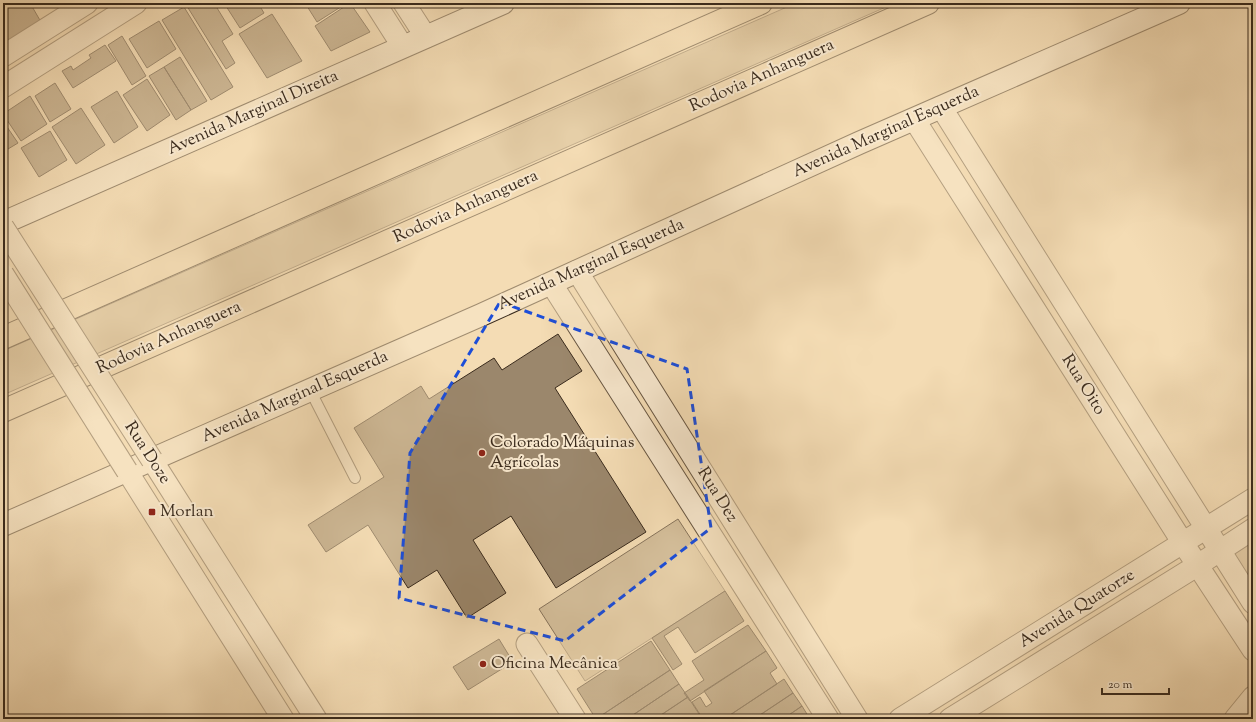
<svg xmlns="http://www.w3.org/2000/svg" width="1256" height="722" font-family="'Sorts Mill Goudy',serif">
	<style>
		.green { fill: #d4be9a; stroke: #87745c }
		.building { fill: #9b876c; stroke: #3a2b1d }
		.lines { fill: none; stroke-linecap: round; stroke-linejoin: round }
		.service-casing { stroke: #685743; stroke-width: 12 }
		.minor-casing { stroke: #685743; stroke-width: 23 }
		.secondary-casing { stroke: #3a2b1d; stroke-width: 24 }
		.motorway-casing { stroke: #3a2b1d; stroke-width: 24 }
		.service { stroke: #f8e8ce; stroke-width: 10 }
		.minor { stroke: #f8e8ce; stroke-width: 21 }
		.secondary { stroke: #f8e8ce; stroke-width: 22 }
		.motorway { stroke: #f4dcb4; stroke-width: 22 }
		.minor-bridge-casing { stroke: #685743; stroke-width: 23; stroke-linecap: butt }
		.minor-bridge { stroke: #f8e8ce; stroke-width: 21 }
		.marked { fill: none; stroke: #1d4ed8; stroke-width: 3; stroke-dasharray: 8 5; stroke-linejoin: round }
		.poi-dot { fill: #8f2418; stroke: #f8e8ce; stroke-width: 1.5 }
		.labels { text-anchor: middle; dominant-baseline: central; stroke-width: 4; stroke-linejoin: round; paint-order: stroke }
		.street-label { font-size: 17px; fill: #3a2b1d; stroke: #f8e8ce }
		.poi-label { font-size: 17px; fill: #3a2b1d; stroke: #f8e8ce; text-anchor: start }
	</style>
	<rect width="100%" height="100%" fill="#f4dcb4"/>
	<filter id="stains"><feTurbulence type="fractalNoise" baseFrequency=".005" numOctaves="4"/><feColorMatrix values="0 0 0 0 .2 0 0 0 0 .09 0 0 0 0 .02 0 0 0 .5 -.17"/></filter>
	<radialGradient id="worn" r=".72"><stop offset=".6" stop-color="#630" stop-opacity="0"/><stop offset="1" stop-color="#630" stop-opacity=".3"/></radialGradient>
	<path class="green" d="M796,3H895L3,395V351Z
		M678,519L725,591L585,681L539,609Z
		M1253,537V588L1229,551Z"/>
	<path class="building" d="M3,3H30L41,22L3,46Z
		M185,3H214L233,34L222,41L235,63L226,69Z
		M224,3H258L264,13L240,28Z
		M305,3H347L317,22Z
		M350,3L370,32L331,51L315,26Z
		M184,7L233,87L211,100L162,20Z
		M272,14L302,61L267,78L239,34Z
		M159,21L176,49L147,68L129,39Z
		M122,36L146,76L132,85L108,45Z
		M105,45L116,61L73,88L62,71L71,66L73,70L91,58L89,55Z
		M180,57L207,101L191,110L164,67Z
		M164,67L191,110L176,120L149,76Z
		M147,79L170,115L147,131L123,95Z
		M55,83L71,109L50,122L35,96Z
		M117,91L138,127L114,143L91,107Z
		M30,96L47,124L21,141L3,114Z
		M81,108L105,145L76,164L52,127Z
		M3,121L18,143L3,152Z
		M50,131L67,160L39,177L21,148Z
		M558,334L582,371L555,388L646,532L556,588L511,516L473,540L506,593L467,618L437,570L408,588L368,525L326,552L308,525L384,477L354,428L421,386L429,399L494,358L502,370Z
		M725,591L744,621L695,653L678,627L664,636L682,664L673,670L652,638Z
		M748,625L766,651L690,701L684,693L704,680L692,661Z
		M499,639L513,662L468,690L453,667Z
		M651,641L670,670L596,719L577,689Z
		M766,651L777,668L770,673L777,684L724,719H703L692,702L700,697L706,707L712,703L704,691Z
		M670,670L679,684L627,719H596Z
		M784,679L793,693L754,719H724Z
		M679,684L688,697L655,719H627Z
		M793,693L802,706L783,719H754Z
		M688,697L699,714L691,719H655Z
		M802,706L810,719H783Z
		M699,714L703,719H691Z"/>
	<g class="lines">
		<g class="service-casing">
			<path id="service" d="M310,390L355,478"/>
		</g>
		<g class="minor-casing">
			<path id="minor" d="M375,3L403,47
				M404,3L426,37
				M3,56L87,3
				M3,87L136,3
				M941,107L1253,603
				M914,119L1183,543L1253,650
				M577,271L857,719
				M551,283L828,719
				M152,460L316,719
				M127,471L283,719
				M527,644L575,719
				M900,719L1253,499
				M950,719L1198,565L1253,529
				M1235,719L1253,697"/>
		</g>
		<g class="secondary-casing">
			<path id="secondary" d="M3,223L503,3
				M3,525L481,315L859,143L1179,3"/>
		</g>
		<g class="motorway-casing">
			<path id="motorway" d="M3,338L761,3
				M3,411L928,3"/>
		</g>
		<use href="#service" class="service"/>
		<use href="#minor" class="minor"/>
		<use href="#secondary" class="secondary"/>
		<use href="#motorway" class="motorway"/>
		<g class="minor-bridge-casing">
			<path id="minor-bridge" d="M3,227L152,460
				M3,274L127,471"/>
		</g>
		<use href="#minor-bridge" class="minor-bridge"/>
	</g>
	<path d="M0 0H1256V722H0ZM500,302L687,369L711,528L565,641L399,598L410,453Z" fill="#f4dcb4" fill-opacity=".55" fill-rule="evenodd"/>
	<path class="marked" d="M500,302L687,369L711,528L565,641L399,598L410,453Z"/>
	<g class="poi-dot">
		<circle cx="482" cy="453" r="4"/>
		<rect x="148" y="508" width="8" height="8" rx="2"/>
		<circle cx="483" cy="664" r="4"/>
	</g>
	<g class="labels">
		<g class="street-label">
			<text transform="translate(762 76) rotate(-24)">Rodovia Anhanguera</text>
			<text transform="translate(253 113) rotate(-24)">Avenida Marginal Direita</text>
			<text transform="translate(886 132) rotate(-24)">Avenida Marginal Esquerda</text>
			<text transform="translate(466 207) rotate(-24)">Rodovia Anhanguera</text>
			<text transform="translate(591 265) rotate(-24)">Avenida Marginal Esquerda</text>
			<text transform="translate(169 338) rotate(-24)">Rodovia Anhanguera</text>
			<text transform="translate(1083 385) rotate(58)">Rua Oito</text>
			<text transform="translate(295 397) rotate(-24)">Avenida Marginal Esquerda</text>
			<text transform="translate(147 453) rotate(57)">Rua Doze</text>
			<text transform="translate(717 495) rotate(58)">Rua Dez</text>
			<text transform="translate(1077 609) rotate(-32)">Avenida Quatorze</text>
		</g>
		<g class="poi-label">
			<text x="490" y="443">Colorado Máquinas<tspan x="490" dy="20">Agrícolas</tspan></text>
			<text x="160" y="512">Morlan</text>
			<text x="491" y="664">Oficina Mecânica</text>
		</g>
	</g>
	<rect width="1256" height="722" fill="none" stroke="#f4dcb4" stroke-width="16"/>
	<rect x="4" y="4" width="1248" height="714" fill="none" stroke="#3a2b1d" stroke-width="2"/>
	<rect x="8" y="8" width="1240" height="706" fill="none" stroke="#3a2b1d"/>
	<path d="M1102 688v6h67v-6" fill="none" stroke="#3a2b1d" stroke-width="2"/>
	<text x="1108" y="688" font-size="12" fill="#3a2b1d" stroke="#f8e8ce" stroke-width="3" paint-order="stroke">20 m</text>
	<rect width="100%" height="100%" filter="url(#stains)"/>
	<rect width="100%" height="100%" fill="url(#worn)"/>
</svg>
